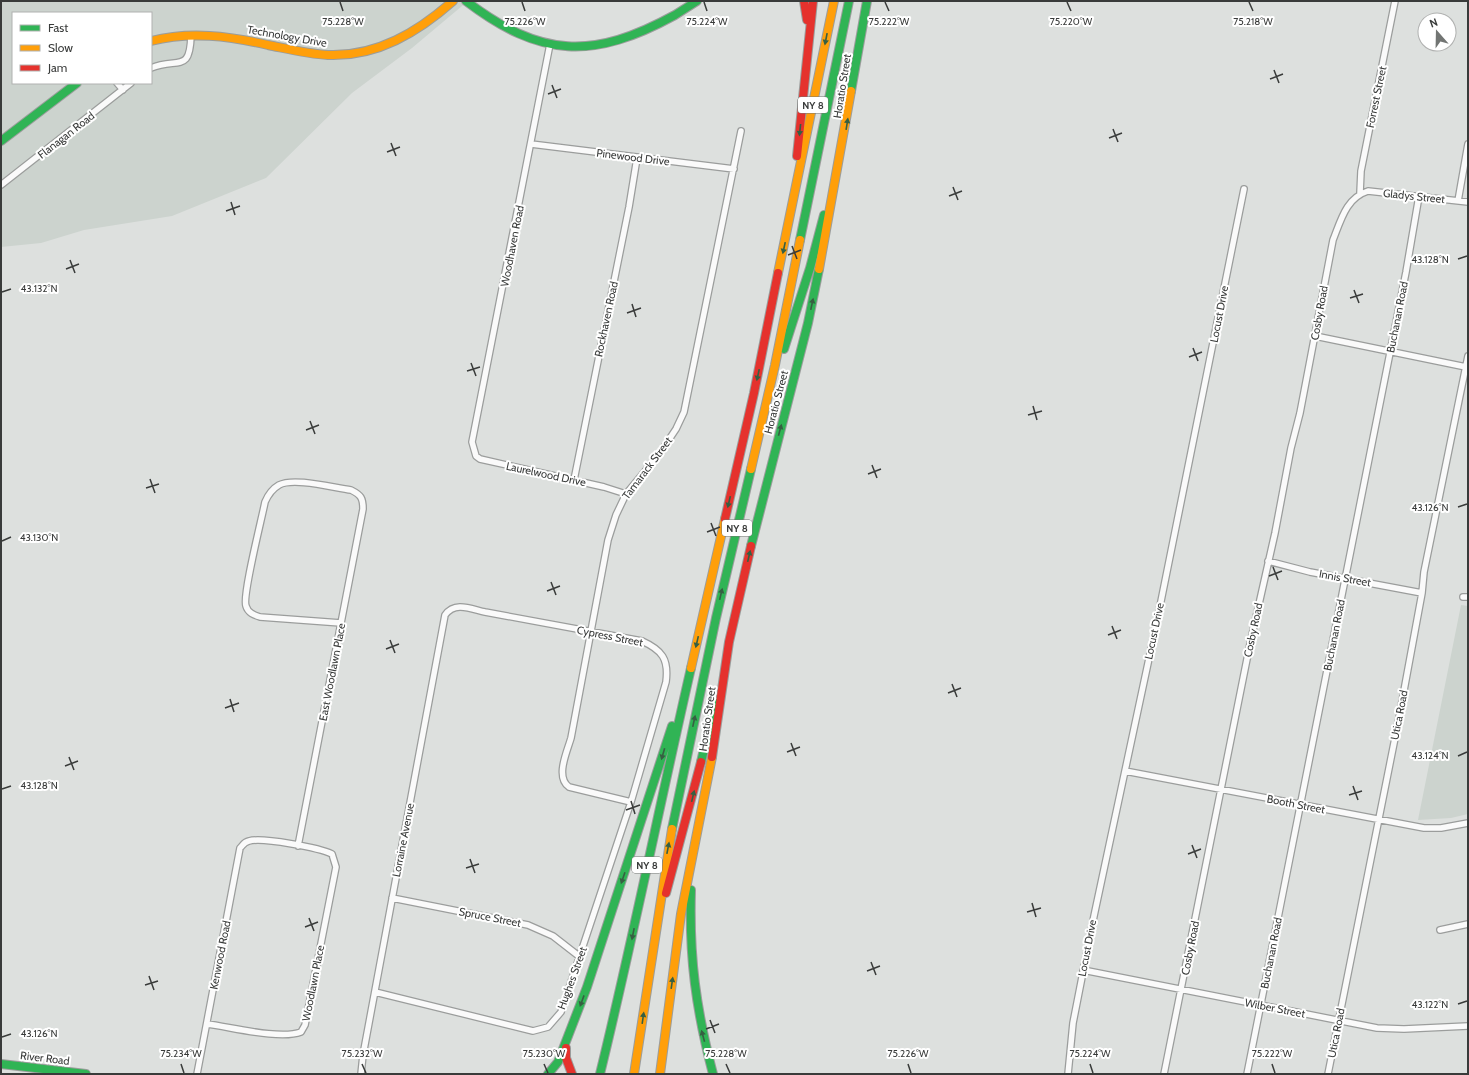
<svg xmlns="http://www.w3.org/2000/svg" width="1469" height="1075" font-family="Cabin,sans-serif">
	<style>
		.built { fill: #ccd3ce; fill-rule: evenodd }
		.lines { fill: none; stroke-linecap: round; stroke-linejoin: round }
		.street-casing { stroke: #9b9d9c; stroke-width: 8 }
		.fast-casing { stroke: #9b9d9c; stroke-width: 10 }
		.slow-casing { stroke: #9b9d9c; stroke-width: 10 }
		.jam-casing { stroke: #9b9d9c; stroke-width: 10 }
		.street { stroke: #fafafa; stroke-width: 5.5 }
		.fast { stroke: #30b455; stroke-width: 8 }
		.slow { stroke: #ff9f0a; stroke-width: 8 }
		.jam { stroke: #e5322d; stroke-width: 8 }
		.oneway { fill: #365f42 }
		.ticks { fill: none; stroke: #393b3a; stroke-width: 1.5 }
		.labels { text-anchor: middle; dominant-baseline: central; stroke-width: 4; stroke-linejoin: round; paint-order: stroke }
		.shield { fill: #fff; stroke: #747675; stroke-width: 1 }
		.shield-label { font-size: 10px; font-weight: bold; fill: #393b3a }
		.street-label { font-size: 11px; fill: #393b3a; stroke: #fff }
		.ticks-label { font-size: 10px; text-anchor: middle; fill: #393b3a; stroke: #fff; stroke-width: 4; stroke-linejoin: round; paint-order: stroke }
	</style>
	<rect width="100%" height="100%" fill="#dde0de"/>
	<path class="built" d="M1,1H468L412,48L352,93L266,178L172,216L84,230L41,243L1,247ZM13,13H151V83H13Z
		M1461,605L1468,606V814L1451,818L1418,820Z"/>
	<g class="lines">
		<g class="street-casing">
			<path id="street" d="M550,44L472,442L476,456L480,459L604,487L626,494
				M151,68C178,57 190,74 191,35
				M117,83L123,90
				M531,144L734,169
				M1,185L131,83
				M1360,193L1361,171L1395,1
				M1458,201L1468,144
				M1315,336L1466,367
				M574,480L629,207L637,158
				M1268,561L1310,572L1422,593
				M1463,597H1468
				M1125,771L1424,828H1441L1468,823
				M631,802L569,787C555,777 567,752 571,738L608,540L616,515L626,494L660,453L676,429L684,412L741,131
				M298,846L363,509C363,498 361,495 351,490C334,488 294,477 279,485C272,489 268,495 265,502C262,518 242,596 246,606C248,613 254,615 260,617L341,623
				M392,898L528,925L553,936L580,957
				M1440,930L1468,924
				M1083,970L1377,1028L1404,1029L1468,1026
				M197,1074L240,848C243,845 244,842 249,841C262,837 320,848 332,854L336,867L305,1025L301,1032C280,1040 231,1027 207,1024
				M361,1074L363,1055L445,615C455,601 471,609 485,612L642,641C662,650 669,659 666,682L631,802L561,1012L548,1027L533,1031L375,992
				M1068,1074L1073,1023L1094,916L1157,621L1244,189
				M1164,1074L1250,644L1275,533L1291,448L1300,413L1333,240C1341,220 1346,198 1368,191L1468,202
				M1247,1074L1406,272L1419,196
				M1328,1074L1398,723L1422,593L1424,572L1468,356"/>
		</g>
		<g class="fast-casing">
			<path id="fast" d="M466,1C541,58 593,60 675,15
				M675,15L697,1
				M851,91L867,1
				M1,141L77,83
				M800,240L849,1
				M784,349L810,268L824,215
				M751,546L808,323L819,269
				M701,762L715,703
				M672,829L716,618L751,469
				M691,890C689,958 696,1009 713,1074
				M1,1064L86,1074
				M548,1074L558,1062L587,987L672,726
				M600,1074C633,939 660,803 691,668"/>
		</g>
		<g class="slow-casing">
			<path id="slow" d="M151,41C190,31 229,36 268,45C288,49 308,54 328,55C377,57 418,32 453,1
				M819,269L851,91
				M778,273L834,1
				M751,469L775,365L800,240
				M691,668L725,519
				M634,1074L672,829
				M660,1074L681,914L712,757"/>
		</g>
		<g class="jam-casing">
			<path id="jam" d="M804,1L807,20
				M797,156L813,1
				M725,519L754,393L778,273
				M712,757L729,642L751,546
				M666,893L701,762
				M566,1048V1058L572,1074"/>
		</g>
		<use href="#street" class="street"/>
		<use href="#fast" class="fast"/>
		<use href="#slow" class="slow"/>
		<use href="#jam" class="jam"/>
	</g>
	<defs><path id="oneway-solid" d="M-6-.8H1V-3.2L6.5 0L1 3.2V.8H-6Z"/></defs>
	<g class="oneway">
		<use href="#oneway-solid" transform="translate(826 39) rotate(101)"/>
		<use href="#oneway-solid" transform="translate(847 124) rotate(-81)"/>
		<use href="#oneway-solid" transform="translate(800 130) rotate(96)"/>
		<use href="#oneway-solid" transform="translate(784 248) rotate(102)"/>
		<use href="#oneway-solid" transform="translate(812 304) rotate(-78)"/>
		<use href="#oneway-solid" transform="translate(758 375) rotate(102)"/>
		<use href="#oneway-solid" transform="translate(780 430) rotate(-75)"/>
		<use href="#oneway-solid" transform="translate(729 502) rotate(103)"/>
		<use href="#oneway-solid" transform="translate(749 556) rotate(-77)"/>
		<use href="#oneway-solid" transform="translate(721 594) rotate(-77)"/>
		<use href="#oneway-solid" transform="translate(697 642) rotate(103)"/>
		<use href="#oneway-solid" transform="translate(694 721) rotate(-78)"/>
		<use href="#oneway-solid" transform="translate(663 754) rotate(106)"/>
		<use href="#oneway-solid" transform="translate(693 796) rotate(-77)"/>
		<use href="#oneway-solid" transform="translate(668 848) rotate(-79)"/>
		<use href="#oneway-solid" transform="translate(623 878) rotate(109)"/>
		<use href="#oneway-solid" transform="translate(633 934) rotate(101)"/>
		<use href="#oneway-solid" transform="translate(672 983) rotate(-82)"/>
		<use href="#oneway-solid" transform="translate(582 1001) rotate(110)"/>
		<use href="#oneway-solid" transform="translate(643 1018) rotate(-82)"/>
		<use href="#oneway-solid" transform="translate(703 1036) rotate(-105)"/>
	</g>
	<path class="ticks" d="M340,2L343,11M522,2L525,11M704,2L707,11M885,2L889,11M1067,2L1071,11M1249,2L1253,11M1274,70L1279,83M1270,79L1283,74M552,85L557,98M548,94L561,89M1113,129L1118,142M1109,138L1122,133M391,143L396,156M387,152L400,147M953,187L958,200M949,196L962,191M231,202L235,215M226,211L240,206M792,246L797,259M788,255L801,250M1458,259L1467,256M70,260L75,273M66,269L79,264M1354,290L1359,303M2,292L11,289M1350,298L1363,294M632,304L636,317M627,313L641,308M1193,348L1198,361M1189,357L1202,352M471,363L476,376M467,371L480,367M1033,406L1037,420M1028,415L1042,411M310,421L315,434M306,430L319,425M872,465L877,478M868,474L881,469M150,479L155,493M146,488L159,484M1458,507L1467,504M711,523L716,536M707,532L720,527M2,541L11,537M1273,567L1278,580M1269,576L1282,571M551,582L556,595M547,591L560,586M1112,626L1117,639M1108,635L1121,630M390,640L395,653M386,649L399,644M952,684L957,697M948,693L961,688M230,699L234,712M225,708L239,703M791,743L796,756M787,752L800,747M1458,756L1467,752M69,757L74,770M65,766L78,761M1353,786L1358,800M2,789L11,786M1349,795L1362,791M631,801L635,814M626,810L640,805M1192,845L1197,858M1188,854L1201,849M470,859L475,873M466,868L479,864M1032,903L1036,917M1027,912L1041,908M309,918L314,931M305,927L318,922M871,962L876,975M867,971L880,966M149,976L154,990M145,985L158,981M1458,1004L1467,1001M710,1020L715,1033M706,1029L719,1024M2,1037L11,1034M181,1064L184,1073M362,1064L366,1073M544,1064L548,1073M726,1064L730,1073M908,1064L911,1073M1090,1064L1093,1073M1272,1064L1275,1073"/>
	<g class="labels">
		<g class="shield">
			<rect x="798" y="97" width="30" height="16" rx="3"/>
			<rect x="722" y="520" width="30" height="16" rx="3"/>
			<rect x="632" y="857" width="30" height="16" rx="3"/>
		</g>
		<g class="shield-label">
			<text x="813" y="105">NY 8</text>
			<text x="737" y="528">NY 8</text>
			<text x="647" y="865">NY 8</text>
		</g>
		<g class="street-label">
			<text transform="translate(287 36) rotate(10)">Technology Drive</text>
			<text transform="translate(842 86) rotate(-81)">Horatio Street</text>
			<text transform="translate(1376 97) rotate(-78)">Forrest Street</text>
			<text transform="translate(66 135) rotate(-38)">Flanagan Road</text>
			<text transform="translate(633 157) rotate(7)">Pinewood Drive</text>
			<text transform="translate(1414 196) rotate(6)">Gladys Street</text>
			<text transform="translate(512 246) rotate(-79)">Woodhaven Road</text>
			<text transform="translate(1319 313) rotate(-80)">Cosby Road</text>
			<text transform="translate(1219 314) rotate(-79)">Locust Drive</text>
			<text transform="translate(1397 317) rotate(-79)">Buchanan Road</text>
			<text transform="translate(606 319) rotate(-78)">Rockhaven Road</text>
			<text transform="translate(776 402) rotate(-75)">Horatio Street</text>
			<text transform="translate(647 468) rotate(-53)">Tamarack Street</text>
			<text transform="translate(546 474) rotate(12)">Laurelwood Drive</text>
			<text transform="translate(1345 578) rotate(10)">Innis Street</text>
			<text transform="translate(1253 630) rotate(-78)">Cosby Road</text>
			<text transform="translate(1154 631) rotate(-78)">Locust Drive</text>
			<text transform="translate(1334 635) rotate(-79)">Buchanan Road</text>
			<text transform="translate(610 636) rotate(11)">Cypress Street</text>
			<text transform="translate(332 672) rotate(-79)">East Woodlawn Place</text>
			<text transform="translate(1399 715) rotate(-79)">Utica Road</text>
			<text transform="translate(707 719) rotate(-82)">Horatio Street</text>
			<text transform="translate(1296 804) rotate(11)">Booth Street</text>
			<text transform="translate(403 840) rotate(-79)">Lorraine Avenue</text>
			<text transform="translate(490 917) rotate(11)">Spruce Street</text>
			<text transform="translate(1087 948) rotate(-79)">Locust Drive</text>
			<text transform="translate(1190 948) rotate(-79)">Cosby Road</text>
			<text transform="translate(1271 953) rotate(-79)">Buchanan Road</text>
			<text transform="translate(220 955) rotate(-79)">Kenwood Road</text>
			<text transform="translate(572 978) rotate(-70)">Hughes Street</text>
			<text transform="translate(313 983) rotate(-79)">Woodlawn Place</text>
			<text transform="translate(1275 1008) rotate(11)">Wilber Street</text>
			<text transform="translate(1336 1033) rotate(-79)">Utica Road</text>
			<text transform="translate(45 1058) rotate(7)">River Road</text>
		</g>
	</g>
	<g class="ticks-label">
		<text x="343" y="25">75.228°W</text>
		<text x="525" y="25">75.226°W</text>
		<text x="707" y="25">75.224°W</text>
		<text x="889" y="25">75.222°W</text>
		<text x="1071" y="25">75.220°W</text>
		<text x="1253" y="25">75.218°W</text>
		<text x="1430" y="263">43.128°N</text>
		<text x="39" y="292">43.132°N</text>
		<text x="1430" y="511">43.126°N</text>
		<text x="39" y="541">43.130°N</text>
		<text x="1430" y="759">43.124°N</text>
		<text x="39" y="789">43.128°N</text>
		<text x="1430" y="1008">43.122°N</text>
		<text x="39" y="1037">43.126°N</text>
		<text x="181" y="1057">75.234°W</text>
		<text x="362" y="1057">75.232°W</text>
		<text x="544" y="1057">75.230°W</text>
		<text x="726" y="1057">75.228°W</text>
		<text x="908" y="1057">75.226°W</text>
		<text x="1090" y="1057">75.224°W</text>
		<text x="1272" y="1057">75.222°W</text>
	</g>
	<rect width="1469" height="1075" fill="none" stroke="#393b3a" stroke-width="4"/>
	<rect x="12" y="12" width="140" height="72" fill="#ffffff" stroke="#b0b1b0"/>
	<rect x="20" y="25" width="20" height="6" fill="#30b455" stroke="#b0b1b0"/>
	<text x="48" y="32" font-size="12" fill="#393b3a">Fast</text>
	<rect x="20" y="45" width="20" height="6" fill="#ff9f0a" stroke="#b0b1b0"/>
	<text x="48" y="52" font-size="12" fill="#393b3a">Slow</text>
	<rect x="20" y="65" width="20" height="6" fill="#e5322d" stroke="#b0b1b0"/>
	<text x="48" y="72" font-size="12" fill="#393b3a">Jam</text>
	<g transform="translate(1437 32) rotate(340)"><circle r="19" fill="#ffffff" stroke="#b0b1b0"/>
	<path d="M0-3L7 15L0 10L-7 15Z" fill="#727573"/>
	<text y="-6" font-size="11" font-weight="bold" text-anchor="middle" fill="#393b3a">N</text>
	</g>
</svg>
